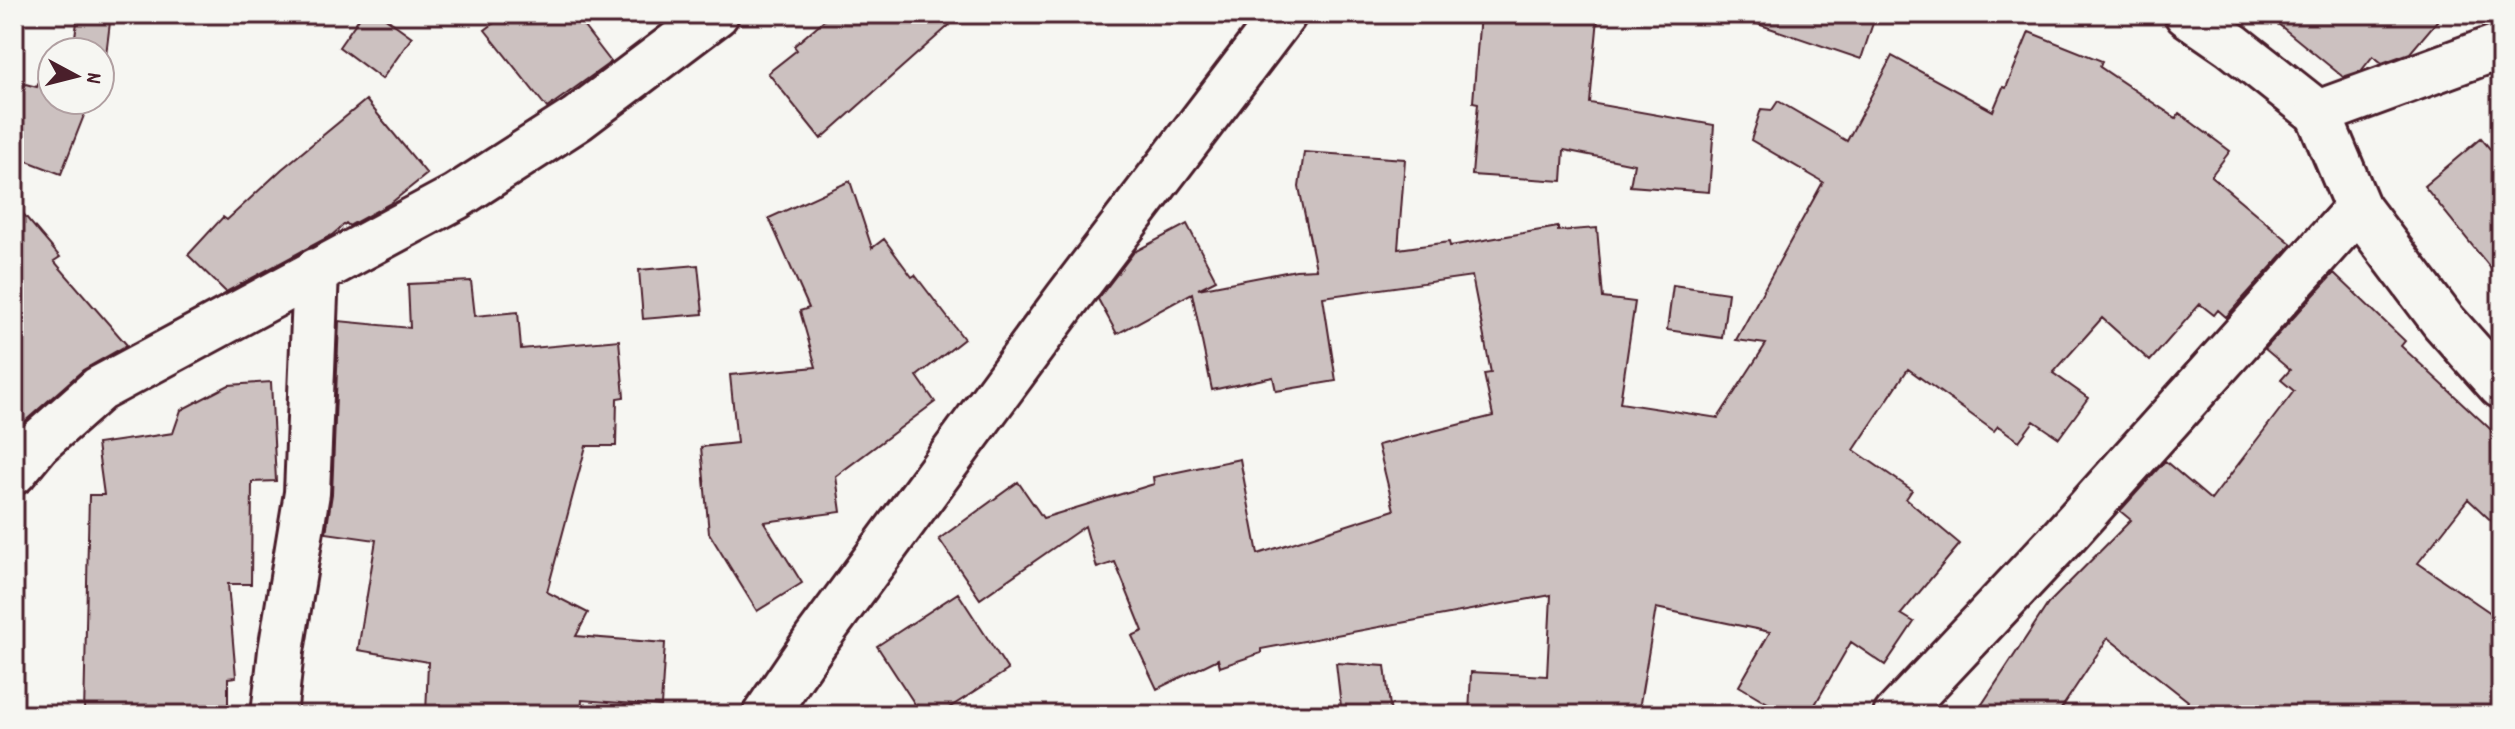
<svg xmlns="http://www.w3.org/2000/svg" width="2515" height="729" font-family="Dekko,sans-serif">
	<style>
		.building { fill: #ccc1c0; stroke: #4a1f2b; stroke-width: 2 }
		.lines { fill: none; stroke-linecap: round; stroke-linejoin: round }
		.minor-casing { stroke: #4a1f2b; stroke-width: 50 }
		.tertiary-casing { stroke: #4a1f2b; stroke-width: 50 }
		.minor { stroke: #f6f6f2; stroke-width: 44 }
		.tertiary { stroke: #f6f6f2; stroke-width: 44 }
	</style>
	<rect width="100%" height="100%" fill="#f6f6f2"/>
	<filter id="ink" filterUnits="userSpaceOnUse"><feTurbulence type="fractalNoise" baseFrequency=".0125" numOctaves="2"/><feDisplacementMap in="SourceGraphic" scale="16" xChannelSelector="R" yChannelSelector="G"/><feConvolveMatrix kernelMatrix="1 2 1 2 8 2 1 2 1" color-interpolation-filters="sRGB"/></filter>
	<g filter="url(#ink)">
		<path class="building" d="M78,14H111L105,63L100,76V52H73Z
			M362,14H380L412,37L382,79L339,47Z
			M506,14H574L611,62L547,108L485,30Z
			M831,14H962L821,139L768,73L797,50L794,46Z
			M1480,14L1556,15L1598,18L1590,103L1714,125L1709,192L1630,186L1634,164L1564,150L1562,181L1472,175L1478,103L1473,102Z
			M1747,14H1876L1861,59L1746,20Z
			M2266,14H2443L2410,53L2382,63L2373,56L2361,71L2343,77Z
			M2029,32L2102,61L2100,67L2176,118L2179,113L2230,151L2211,176L2292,244L2226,317L2218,310L2214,315L2200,304L2150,361L2102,318L2053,373L2088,398L2059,438L2034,421L2019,441L1998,426L1994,431L1908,369L1854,450L1912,490L1906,499L1960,544L1901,614L1914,622L1885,665L1851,642L1809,715H1788L1739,686L1770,632L1656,608L1638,715H1469L1471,672L1547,676L1551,595L1261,649V653L1220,667L1218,659L1157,689L1132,636L1143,631L1115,562L1097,568L1085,526L980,599L939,539L1018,482L1043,518L1154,484L1153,477L1240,459L1258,554L1394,510L1378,445L1493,416L1484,374L1491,373L1472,276L1323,297L1336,381L1276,391L1273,377L1212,390L1192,293L1117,334L1098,299L1134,252L1187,224L1216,280L1198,289L1296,270L1316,269L1299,187L1304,152L1405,159L1398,249L1449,242L1450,246L1558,227V231L1597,228L1603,298L1635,302L1620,403L1718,418L1766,344L1736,340L1823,182L1751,140L1761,109L1772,110L1778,101L1847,141L1892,56L1993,111L2003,87L2006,88Z
			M14,81L37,87L39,82L52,88V100H90L61,174L14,156Z
			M366,100L427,174L391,203L349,226L346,223L332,235L226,292L188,255L223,217L227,220L282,169Z
			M2481,138L2501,162V281L2424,186Z
			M850,181L872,248L884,239L912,277L915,275L964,339L917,376L935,402L836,476L841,512L764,522L802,583L757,611L709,533L701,447L737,443L730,375L816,367L800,311L809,308L769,218Z
			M14,203L60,257L54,261L127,345L83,370L23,423L14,413Z
			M698,265L703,314L643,319L639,270Z
			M2334,273L2405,341L2401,346L2501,439V530L2468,499L2418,563L2501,620V715H2180L2188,701L2108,638L2057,715H1975L2048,604L2131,520L2120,511L2165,461L2211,500L2294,391L2281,380L2290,370L2265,349Z
			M471,281L475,316L518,312L521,349L619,340L624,397L617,398L616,446H586L547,592L588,613L576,636L665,643L661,706L582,700L581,715H426L428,662L358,650L376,540L326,533L332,494L339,321L410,328L408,284Z
			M1673,285L1728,293L1722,338L1667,330Z
			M271,382L276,481L252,482L251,584H228L236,677L228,678V715H84L89,495H104L97,444L173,433L181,410L229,385Z
			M958,593L1008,670L938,715H922L877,646Z
			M1336,663L1385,666L1391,715H1342Z"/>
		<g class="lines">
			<g class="minor-casing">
				<path id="minor" d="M2187,14L2232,45L2318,113L2501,46
					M14,472L38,443L99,389L456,197L577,119L716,14
					M274,715L281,651L307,493L316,271
					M765,715L816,640L1067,299L1284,14
					M1896,715L2065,535L2358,208"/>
			</g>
			<g class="tertiary-casing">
				<path id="tertiary" d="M2318,113L2358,208L2443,321L2501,386"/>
			</g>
			<use href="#minor" class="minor"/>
			<use href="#tertiary" class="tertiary"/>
		</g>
	</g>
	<rect width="2515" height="729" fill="none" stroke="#f6f6f2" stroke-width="48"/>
	<rect x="24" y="24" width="2467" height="681" fill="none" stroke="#4a1f2b" stroke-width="3" filter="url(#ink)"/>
	<g transform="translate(76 76) rotate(97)"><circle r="38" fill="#f6f6f2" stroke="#b1a0a2" stroke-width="2"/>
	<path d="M0-6L14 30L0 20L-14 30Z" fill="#4a1f2b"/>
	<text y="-12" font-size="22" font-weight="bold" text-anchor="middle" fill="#4a1f2b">N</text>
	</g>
</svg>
